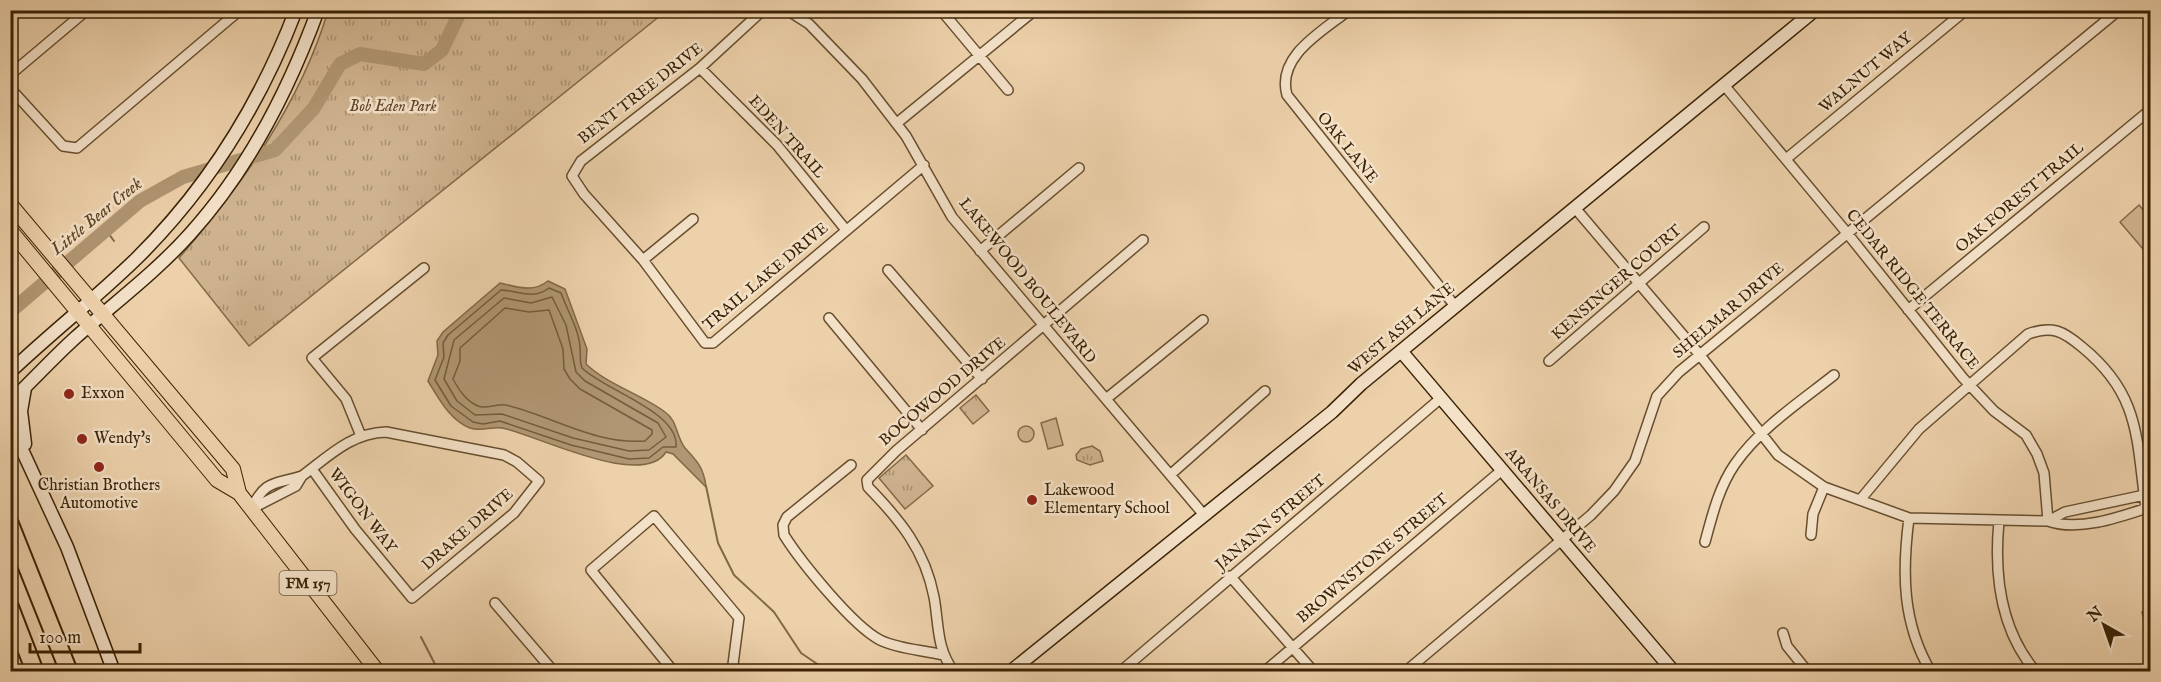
<svg xmlns="http://www.w3.org/2000/svg" width="2161" height="682" font-family="'IM FELL English',serif">
	<style>
		.grass { fill: #cfb38f; stroke: #846a4a; stroke-width: 1.5 }
		.park { fill: url(#park-tufts); stroke: #846a4a; stroke-width: 1.5 }
		.water { fill: #b09672; stroke: #816846; stroke-width: 1.5 }
		.lines { fill: none; stroke-linecap: round; stroke-linejoin: round }
		.shore { stroke: #755c3b; stroke-width: 1.5 }
		.stream { stroke: #816846; stroke-width: 2 }
		.river { stroke: #b09672; stroke-width: 14 }
		.street-casing { stroke: #674e2e; stroke-width: 12 }
		.secondary-casing { stroke: #3a2204; stroke-width: 15 }
		.primary-casing { stroke: #3a2204; stroke-width: 16 }
		.highway-casing { stroke: #3a2204; stroke-width: 20 }
		.street { stroke: #f3e1c8; stroke-width: 9 }
		.secondary { stroke: #f3e1c8; stroke-width: 12 }
		.primary { stroke: #edd1ab; stroke-width: 14 }
		.highway { stroke: #edd1ab; stroke-width: 16 }
		.poi-dot { fill: #8f2418; stroke: #f3e1c8; stroke-width: 2 }
		.labels { text-anchor: middle; dominant-baseline: central; stroke-width: 5; stroke-linejoin: round; paint-order: stroke }
		.shield { fill: #f3e1c8; stroke: #725b3f; stroke-width: 1.5 }
		.shield-label { font-size: 15px; font-weight: bold; fill: #3a2204 }
		.street-label { font-size: 16px; fill: #3a2204; stroke: #f3e1c8 }
		.park-label { font-size: 16px; font-style: italic; fill: #5f4627; stroke: #f3e1c8 }
		.poi-label { font-size: 16px; fill: #3a2204; stroke: #f3e1c8; text-anchor: start }
		.water-label { font-size: 18px; font-style: italic; fill: #5d4525; stroke: #f3e1c8 }
	</style>
	<defs>
		<pattern id="park-tufts" width="24" height="20" patternUnits="userSpaceOnUse" patternTransform="scale(1.5)"><rect width="24" height="20" fill="#cfb38f"/><path d="M3 7l-1-3M5 7V3M7 7l1-3M15 17l-1-3M17 17v-4M19 17l1-3" fill="none" stroke="#a99173"/></pattern>
	</defs>
	<rect width="100%" height="100%" fill="#edd1ab"/>
	<filter id="stains"><feTurbulence type="fractalNoise" baseFrequency=".00333" numOctaves="4"/><feColorMatrix values="0 0 0 0 .2 0 0 0 0 .09 0 0 0 0 .02 0 0 0 .5 -.17"/></filter>
	<radialGradient id="worn" r=".72"><stop offset=".6" stop-color="#630" stop-opacity="0"/><stop offset="1" stop-color="#630" stop-opacity=".3"/></radialGradient>
	<path class="grass" d="M2139,205L2150,218L2149,256L2120,222Z
		M1056,418L1063,445L1048,449L1041,423Z
		M1018 434a8 8 0 1 1 16 0a8 8 0 1 1-16 0Z
		M2150,610V640L2148,641L2142,612Z"/>
	<path class="park" d="M328,11H666L249,346L179,258C242,185 300,104 328,11Z
		M976,395L989,411L973,424L960,408Z
		M1092,446L1100,451L1103,461L1090,465L1077,460L1076,455L1081,449Z
		M906,455L933,486L905,509L879,478Z"/>
	<path class="water" d="M548,281L565,289L587,349L586,364C608,385 641,394 665,412C678,421 676,437 685,448C697,461 704,468 706,487L673,454L666,452C642,490 535,434 502,428C491,426 482,432 470,428C450,420 439,399 428,381L438,355L437,341L443,332L500,283C518,287 533,293 548,281Z"/>
	<g class="lines">
		<path class="shore" d="M549,288L561,293C567,310 580,331 580,349C581,356 579,360 582,368C604,390 680,412 676,447H663L649,458L629,459L571,445L500,421L483,424L473,422L451,406L435,380L444,357L443,343L448,335L501,290C519,291 534,300 549,288Z
			M552,297L566,325L576,372L585,381L658,423L666,437L649,450L629,451L573,438L502,414L475,415L457,401L444,379L454,340L504,298L531,303Z
			M505,308L529,312L549,310L563,349L564,369L570,379L580,389L652,430V434L645,441C596,445 552,416 506,405C497,403 486,410 478,406C466,401 459,390 453,379L460,361V348Z"/>
		<path class="stream" d="M106,230L114,241
			M706,486L718,543L734,575L774,612L801,653L829,672
			M421,637L439,672"/>
		<path class="river" d="M10,312L140,201L183,177L275,150L314,108L340,64L360,54L424,64L442,50L461,10"/>
		<g class="street-casing">
			<path id="street" d="M763,10L700,68L581,161L572,176L584,194L643,260L705,343H713L924,165
				M787,10L809,24L862,79L906,136L952,217L1204,515
				M941,10L1008,90
				M1349,10C1323,31 1276,56 1287,95L1455,306
				M700,68L777,145L846,230
				M1724,85L1847,233L1963,378L1994,411L2026,435L2037,454L2044,473L2048,521
				M10,86L11,74L87,10
				M10,88L63,146L77,148L240,10
				M897,123L1035,10
				M1786,159L1966,10
				M1575,208L1699,354L1778,455L1824,487L1909,518L2048,521C2079,532 2120,517 2150,507
				M980,251L1079,168
				M643,260L693,219
				M888,270L982,379
				M1908,310L2150,110
				M829,318L922,430
				M1549,361L1704,227
				M1106,399L1203,320
				M361,436L346,399L312,358L424,268
				M851,465L787,517L783,525L784,535C801,562 853,626 880,640C898,649 923,650 943,655
				M1170,475L1265,391
				M302,476C329,456 351,433 386,432L504,455L517,462L539,481L514,513L412,598L355,529L312,469
				M302,476L296,486L251,509C266,479 274,485 302,476Z
				M1860,500L1919,429L2028,334C2052,325 2063,331 2082,347C2141,395 2136,439 2146,508
				M1909,518C1902,572 1902,623 1931,672
				M1999,521C1994,573 2000,630 2036,672
				M2048,521L2065,512L2149,494
				M1811,535L1813,514L1824,487
				M1705,542C1712,516 1719,487 1735,464C1760,428 1800,402 1834,375
				M1230,576L1314,672
				M495,603L554,672
				M1783,633L1787,646L1808,672
				M674,672L591,570L654,516L739,618L732,672
				M954,672C936,648 939,624 934,597C925,550 900,520 868,487L867,480L896,451L1143,240
				M1120,672L1441,398
				M1264,672L1502,470
				M1405,672L1591,515L1614,491L1635,461L1657,396L1679,372L2119,10"/>
		</g>
		<g class="secondary-casing">
			<path id="secondary" d="M1401,351L1674,672
				M10,372C51,333 96,298 136,259C208,188 260,104 296,10
				M10,402C32,381 53,358 75,338C113,304 155,273 190,234C248,170 288,92 318,10
				M10,424L67,547L114,672
				M25,444L21,411L25,388
				M1010,672L1332,412L1361,384L1815,10"/>
		</g>
		<g class="primary-casing">
			<path id="primary" d="M10,204L233,469L239,493L378,672
				M10,230L217,480L239,493"/>
		</g>
		<g class="highway-casing">
			<path id="highway" d="M10,524L69,672
				M10,607L35,672"/>
		</g>
		<use href="#street" class="street"/>
		<use href="#secondary" class="secondary"/>
		<use href="#primary" class="primary"/>
		<use href="#highway" class="highway"/>
	</g>
	<g class="poi-dot">
		<circle cx="69" cy="394" r="6"/>
		<circle cx="82" cy="439" r="6"/>
		<circle cx="99" cy="467" r="6"/>
		<circle cx="1032" cy="500" r="6"/>
	</g>
	<g class="labels">
		<rect class="shield" x="279.5" y="571" width="57" height="24" rx="4.5"/>
		<g class="shield-label">
			<text x="308" y="583">FM 157</text>
		</g>
		<g class="street-label">
			<text transform="translate(1866 73) rotate(-40)">WALNUT WAY</text>
			<text transform="translate(641 94) rotate(-38)">BENT TREE DRIVE</text>
			<text transform="translate(786 137) rotate(48)">EDEN TRAIL</text>
			<text transform="translate(1347 148) rotate(51)">OAK LANE</text>
			<text transform="translate(2020 198) rotate(-40)">OAK FOREST TRAIL</text>
			<text transform="translate(766 277) rotate(-40)">TRAIL LAKE DRIVE</text>
			<text transform="translate(1027 281) rotate(51)">LAKEWOOD BOULEVARD</text>
			<text transform="translate(1617 283) rotate(-41)">KENSINGER COURT</text>
			<text transform="translate(1912 290) rotate(51)">CEDAR RIDGE TERRACE</text>
			<text transform="translate(1729 311) rotate(-40)">SHELMAR DRIVE</text>
			<text transform="translate(1402 329) rotate(-40)">WEST ASH LANE</text>
			<text transform="translate(943 392) rotate(-40)">BOCOWOOD DRIVE</text>
			<text transform="translate(1550 501) rotate(50)">ARANSAS DRIVE</text>
			<text transform="translate(362 511) rotate(53)">WIGON WAY</text>
			<text transform="translate(1271 523) rotate(-40)">JANANN STREET</text>
			<text transform="translate(468 530) rotate(-41)">DRAKE DRIVE</text>
			<text transform="translate(1373 559) rotate(-40)">BROWNSTONE STREET</text>
		</g>
		<g class="park-label">
			<text x="393" y="107">Bob Eden Park</text>
		</g>
		<g class="poi-label">
			<text x="81" y="394">Exxon</text>
			<text x="94" y="439">Wendy's</text>
			<text x="99" y="486" text-anchor="middle">Christian Brothers<tspan x="99" dy="18">Automotive</tspan></text>
			<text x="1044" y="491">Lakewood<tspan x="1044" dy="18">Elementary School</tspan></text>
		</g>
		<g class="water-label">
			<text transform="translate(97 217) rotate(-39)">Little Bear Creek</text>
		</g>
	</g>
	<rect width="2161" height="682" fill="none" stroke="#edd1ab" stroke-width="36"/>
	<rect x="12" y="12" width="2137" height="658" fill="none" stroke="#3a2204" stroke-width="3"/>
	<rect x="18" y="18" width="2125" height="646" fill="none" stroke="#3a2204" stroke-width="1.5"/>
	<g transform="translate(2104 625) rotate(320)" stroke="#f3e1c8" stroke-width="4.5" paint-order="stroke">
	<path d="M0-4.5L10 22L0 15L-10 22Z" fill="#3a2204"/>
	<text y="-9" font-size="16" font-weight="bold" text-anchor="middle" fill="#3a2204">N</text>
	</g>
	<path d="M30 643v9h110v-9" fill="none" stroke="#3a2204" stroke-width="3"/>
	<text x="39" y="643" font-size="18" fill="#3a2204" stroke="#f3e1c8" stroke-width="4.5" paint-order="stroke">100 m</text>
	<rect width="100%" height="100%" filter="url(#stains)"/>
	<rect width="100%" height="100%" fill="url(#worn)"/>
</svg>
